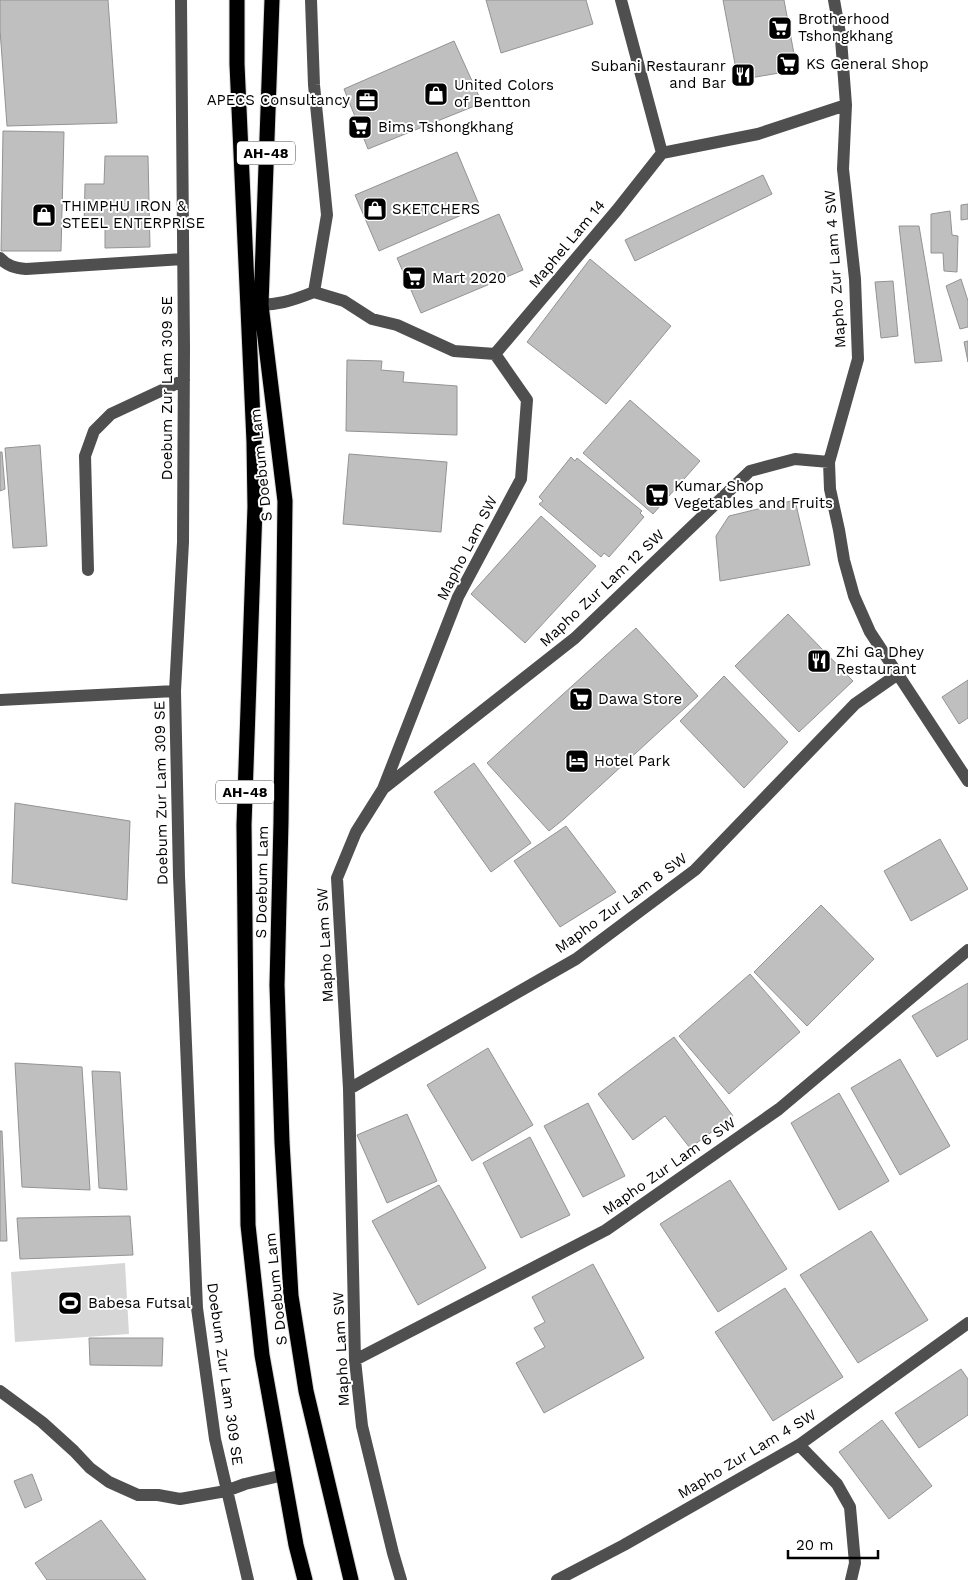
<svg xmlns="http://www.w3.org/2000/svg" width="968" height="1580" font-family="'Work Sans',sans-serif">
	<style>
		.green { fill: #d6d6d6 }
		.building { fill: #bfbfbf; stroke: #939393 }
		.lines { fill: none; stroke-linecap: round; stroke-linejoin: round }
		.highway-casing { stroke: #dbdbdb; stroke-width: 17 }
		.minor { stroke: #4f4f4f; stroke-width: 12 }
		.highway { stroke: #000; stroke-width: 15 }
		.labels { text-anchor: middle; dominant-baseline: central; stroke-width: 4; stroke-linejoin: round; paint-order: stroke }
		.shield { fill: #fff; stroke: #4c4c4c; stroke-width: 1 }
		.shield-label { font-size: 14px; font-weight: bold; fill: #000 }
		.poi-label { font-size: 15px; fill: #000; stroke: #fff; text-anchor: start }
		.street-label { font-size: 15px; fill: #000; stroke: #fff }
	</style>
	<rect width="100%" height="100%" fill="#fff"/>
	<path class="green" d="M125,1263L129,1334L15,1342L11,1272Z"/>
	<path class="building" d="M0,0H108L117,123L7,126L0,30Z
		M486,0H586L593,24L501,53Z
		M723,0H784L797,70L738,80Z
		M454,41L482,103L368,149L344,89Z
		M3,131L64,132L61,251H1Z
		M457,152L480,207L379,251L355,195Z
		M105,156H148L150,247L105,248V227L84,228L85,184H104Z
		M763,175L772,194L635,261L625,240Z
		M968,204V219L961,220V205Z
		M950,211L952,235L958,236L957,272L944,271L943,253H931V214Z
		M499,214L523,270L421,313L397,258Z
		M899,226H919L942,361L915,363Z
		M590,259L671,326L606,404L527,342Z
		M961,279L968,301V327L960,329L946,286Z
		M893,281L898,336L881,338L875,282Z
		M968,341V362L964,342Z
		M347,360L382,361L381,370L404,372L403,382L457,386V435L346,431Z
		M630,400L700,461L653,514L583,453Z
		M40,445L47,546L13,548L5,448Z
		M0,452H2L5,489L0,491Z
		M349,454L447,462L441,532L343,524Z
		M571,457L575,461L577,458L642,511L640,513L644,517L609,557L604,553L601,557L539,504L543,501L539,497Z
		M795,500L810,565L720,581L716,536L729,516Z
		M541,516L596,566L525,643L471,594Z
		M788,614L853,681L799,732L735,666Z
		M636,628L698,696L564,819L549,831L487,763Z
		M724,676L788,742L744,788L680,721Z
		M968,680V718L959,724L942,697Z
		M474,763L531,843L491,872L434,792Z
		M15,803L130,821L127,900L12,883Z
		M566,826L616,892L560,927L514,861Z
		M940,839L968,889L911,921L884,871Z
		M821,905L874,959L807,1026L754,972Z
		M750,974L800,1032L729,1094L679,1036Z
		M968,983V1039L937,1057L912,1016Z
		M674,1037L733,1116L690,1148L665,1116L633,1140L598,1094Z
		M488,1048L533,1125L472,1161L427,1085Z
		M900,1059L950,1146L900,1175L851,1088Z
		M15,1063L82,1067L90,1190L22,1187Z
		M92,1071L120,1072L127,1190L99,1188Z
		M839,1093L889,1181L839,1210L791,1123Z
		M588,1103L625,1176L583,1197L544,1126Z
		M407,1114L437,1181L387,1203L357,1135Z
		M0,1131H2L7,1241H0Z
		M530,1137L570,1215L521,1238L483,1163Z
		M730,1180L787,1269L718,1312L660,1224Z
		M439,1185L486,1268L418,1305L372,1221Z
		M130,1216L133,1255L20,1259L17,1218Z
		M871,1231L928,1320L858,1363L800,1275Z
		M593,1264L644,1358L544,1413L516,1363L545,1347L534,1328L545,1322L532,1297Z
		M785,1288L843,1377L773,1421L715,1332Z
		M89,1338H163L162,1366L90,1365Z
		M961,1369L968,1379V1415L919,1448L895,1413Z
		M882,1420L932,1486L889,1519L839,1452Z
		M32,1474L42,1500L25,1508L14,1481Z
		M101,1520L146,1580H47L35,1563Z"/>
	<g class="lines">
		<g class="highway-casing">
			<path id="highway" d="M237,0V64L254,442L255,507L244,825L248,1225L262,1355L296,1545L305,1580
				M272,0L261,305L285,501L281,822L277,985L282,1142L291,1296L306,1391L351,1580"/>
		</g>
		<path class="minor" d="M181,0L184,349L183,542L175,691L179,876L197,1308L215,1439L248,1580
			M311,0L314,85L327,215L314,292
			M621,0L662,153
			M834,0L841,39L846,105L843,169L855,279L858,359L829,462L830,489L839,530L844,560L854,596L870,632L968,781
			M662,153L758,134L846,105
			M0,258C7,266 15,268 26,269L183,259
			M314,292L344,301L372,319L397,325L454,351L495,354
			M251,304C274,307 294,300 314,292
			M495,354L617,210L662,153
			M88,570L85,456L94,431L111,414L184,380
			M0,700L175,691
			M384,788L575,638L750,471L795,459L829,462
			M349,1089L576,959L695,870L855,704L898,674
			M355,1360L606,1230L779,1109L968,950
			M0,1391L42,1422L74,1451L90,1468L109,1482L138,1495H158L180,1499L226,1491L245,1484L284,1475
			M799,1445L837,1484L850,1507L855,1563L851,1580
			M401,1580L393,1553L362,1426L355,1360L349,1089L337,878L356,832L383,789L458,597L521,479L527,400L495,354
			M557,1580L624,1545L799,1445L968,1323"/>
		<use href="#highway" class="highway"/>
	</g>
	<defs>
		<g id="supermarket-square" transform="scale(1.25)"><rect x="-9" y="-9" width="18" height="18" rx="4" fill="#000" stroke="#fff"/><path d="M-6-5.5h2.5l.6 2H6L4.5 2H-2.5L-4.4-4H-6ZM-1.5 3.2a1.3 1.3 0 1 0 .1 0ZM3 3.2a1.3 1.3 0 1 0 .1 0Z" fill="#fff"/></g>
		<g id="restaurant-square" transform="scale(1.25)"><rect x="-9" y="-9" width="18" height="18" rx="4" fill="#000" stroke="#fff"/><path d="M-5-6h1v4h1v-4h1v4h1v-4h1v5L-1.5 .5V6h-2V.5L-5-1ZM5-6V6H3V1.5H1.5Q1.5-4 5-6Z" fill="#fff"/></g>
		<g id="shop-square" transform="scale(1.25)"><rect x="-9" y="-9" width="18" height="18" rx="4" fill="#000" stroke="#fff"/><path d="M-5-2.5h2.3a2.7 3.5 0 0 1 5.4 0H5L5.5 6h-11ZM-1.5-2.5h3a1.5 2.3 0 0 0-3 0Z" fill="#fff"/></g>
		<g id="office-square" transform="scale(1.25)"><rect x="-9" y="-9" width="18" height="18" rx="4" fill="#000" stroke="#fff"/><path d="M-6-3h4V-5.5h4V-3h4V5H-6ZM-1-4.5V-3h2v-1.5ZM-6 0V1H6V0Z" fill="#fff"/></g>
		<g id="hotel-square" transform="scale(1.25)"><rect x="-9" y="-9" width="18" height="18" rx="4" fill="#000" stroke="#fff"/><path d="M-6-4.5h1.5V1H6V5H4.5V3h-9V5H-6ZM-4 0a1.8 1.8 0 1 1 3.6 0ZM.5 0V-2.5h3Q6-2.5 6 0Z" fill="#fff"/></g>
		<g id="stadium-square" transform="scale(1.25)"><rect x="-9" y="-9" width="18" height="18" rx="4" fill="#000" stroke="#fff"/><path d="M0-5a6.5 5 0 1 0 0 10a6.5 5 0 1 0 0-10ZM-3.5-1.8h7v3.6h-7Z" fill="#fff"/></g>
	</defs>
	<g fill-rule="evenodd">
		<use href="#supermarket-square" x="780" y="28"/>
		<use href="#supermarket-square" x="788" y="64"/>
		<use href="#restaurant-square" x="743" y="75"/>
		<use href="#shop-square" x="436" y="94"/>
		<use href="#office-square" x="367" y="100"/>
		<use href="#supermarket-square" x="360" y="127"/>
		<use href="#shop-square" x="375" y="209"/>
		<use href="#shop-square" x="44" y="215"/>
		<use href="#supermarket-square" x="414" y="278"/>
		<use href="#supermarket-square" x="657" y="495"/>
		<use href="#restaurant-square" x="819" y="661"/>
		<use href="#supermarket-square" x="581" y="699"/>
		<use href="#hotel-square" x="577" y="761"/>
		<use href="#stadium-square" x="70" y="1303"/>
	</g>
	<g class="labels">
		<g class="shield">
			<rect x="237" y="141.5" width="58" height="23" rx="4"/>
			<rect x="216" y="780.5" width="58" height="23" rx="4"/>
		</g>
		<g class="shield-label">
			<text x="266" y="153">AH-48</text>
			<text x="245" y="792">AH-48</text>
		</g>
		<g class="poi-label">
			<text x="798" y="19">Brotherhood<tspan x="798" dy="17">Tshongkhang</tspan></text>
			<text x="806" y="64">KS General Shop</text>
			<text x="726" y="66" text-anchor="end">Subani Restauranr<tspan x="726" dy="17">and Bar</tspan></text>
			<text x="454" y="85">United Colors<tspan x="454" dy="17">of Bentton</tspan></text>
			<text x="350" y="100" text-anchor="end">APECS Consultancy</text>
			<text x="378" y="127">Bims Tshongkhang</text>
			<text x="62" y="206">THIMPHU IRON &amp;<tspan x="62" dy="17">STEEL ENTERPRISE</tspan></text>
			<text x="392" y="209">SKETCHERS</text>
			<text x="432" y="278">Mart 2020</text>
			<text x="674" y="486">Kumar Shop<tspan x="674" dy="17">Vegetables and Fruits</tspan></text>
			<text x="836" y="652">Zhi Ga Dhey<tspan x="836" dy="17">Restaurant</tspan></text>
			<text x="598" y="699">Dawa Store</text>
			<text x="594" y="761">Hotel Park</text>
			<text x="88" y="1303">Babesa Futsal</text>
		</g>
		<g class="street-label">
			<text transform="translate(567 244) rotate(-50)">Maphel Lam 14</text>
			<text transform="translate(835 269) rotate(-94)">Mapho Zur Lam 4 SW</text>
			<text transform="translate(167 388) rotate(-90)">Doebum Zur Lam 309 SE</text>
			<text transform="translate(261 465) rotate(-96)">S Doebum Lam</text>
			<text transform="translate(467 548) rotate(-63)">Mapho Lam SW</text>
			<text transform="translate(602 588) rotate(-43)">Mapho Zur Lam 12 SW</text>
			<text transform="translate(161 793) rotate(-91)">Doebum Zur Lam 309 SE</text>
			<text transform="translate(262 882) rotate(-89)">S Doebum Lam</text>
			<text transform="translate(621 903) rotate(-36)">Mapho Zur Lam 8 SW</text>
			<text transform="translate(325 945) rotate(-93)">Mapho Lam SW</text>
			<text transform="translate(669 1166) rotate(-35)">Mapho Zur Lam 6 SW</text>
			<text transform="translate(276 1289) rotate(-96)">S Doebum Lam</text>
			<text transform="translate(341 1349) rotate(-93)">Mapho Lam SW</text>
			<text transform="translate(225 1374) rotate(82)">Doebum Zur Lam 309 SE</text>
			<text transform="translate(747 1454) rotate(-31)">Mapho Zur Lam 4 SW</text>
		</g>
	</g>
	<path d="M788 1550v8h90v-8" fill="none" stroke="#000000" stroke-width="2.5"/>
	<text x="796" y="1550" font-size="15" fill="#000000" stroke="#ffffff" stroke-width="4" paint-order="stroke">20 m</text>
</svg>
